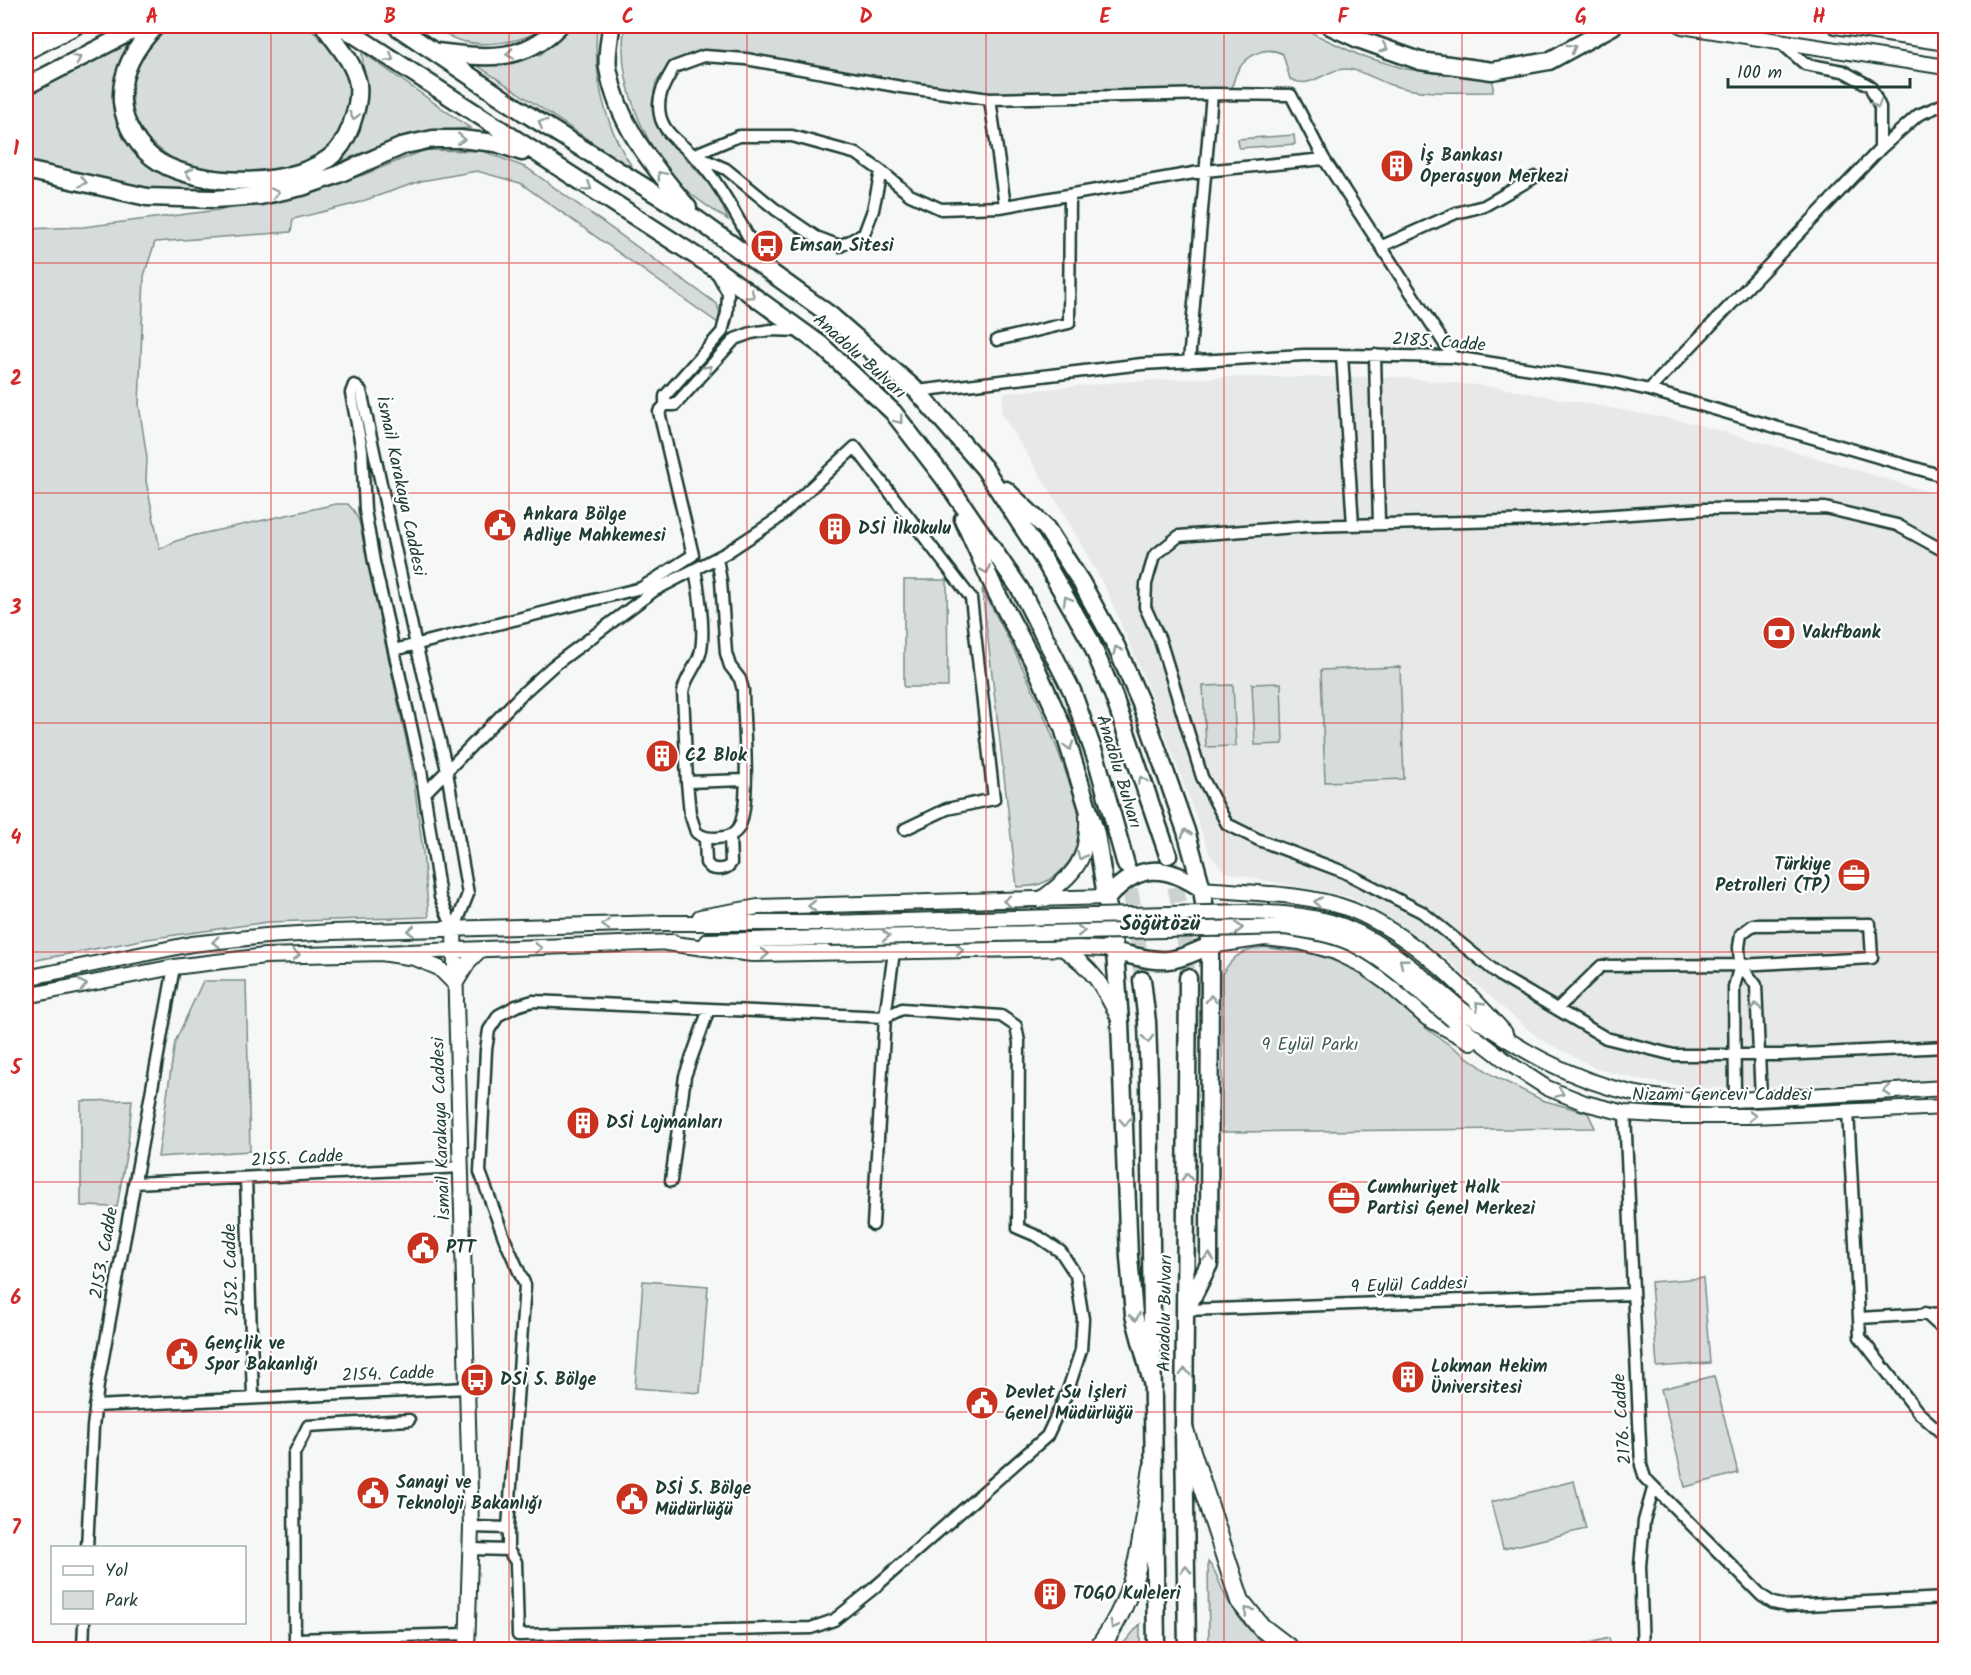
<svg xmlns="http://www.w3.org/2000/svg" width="1971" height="1675" font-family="Kalam,sans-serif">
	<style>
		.built { fill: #e6e9e8 }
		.green { fill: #d6dcdb; stroke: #7a8c88; stroke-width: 1.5 }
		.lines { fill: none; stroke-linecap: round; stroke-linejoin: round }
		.primary-tunnel { stroke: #cbd2d0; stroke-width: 16; stroke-dasharray: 16 8; stroke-linecap: butt }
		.street-casing { stroke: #1f3d34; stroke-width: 15 }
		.secondary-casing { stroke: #1f3d34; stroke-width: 18 }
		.primary-casing { stroke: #1f3d34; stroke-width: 21 }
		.highway-casing { stroke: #1f3d34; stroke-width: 22 }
		.street { stroke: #fff; stroke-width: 10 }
		.secondary { stroke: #fff; stroke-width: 14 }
		.primary { stroke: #fff; stroke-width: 16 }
		.highway { stroke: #fff; stroke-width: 18 }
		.secondary-bridge-casing { stroke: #1f3d34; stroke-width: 18; stroke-linecap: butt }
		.secondary-bridge { stroke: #fff; stroke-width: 14 }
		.oneway { stroke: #8f9e9a }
		.grid { fill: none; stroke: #d62828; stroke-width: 1.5; stroke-opacity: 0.55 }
		.labels { text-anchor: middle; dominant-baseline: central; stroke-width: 4.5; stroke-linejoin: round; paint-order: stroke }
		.poi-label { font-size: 18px; font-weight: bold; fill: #1f3d34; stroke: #fff; text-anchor: start }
		.street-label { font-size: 18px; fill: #1f3d34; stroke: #fff }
		.park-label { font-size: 18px; fill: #445d55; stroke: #fff }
		.quarter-label { font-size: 21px; font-weight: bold; fill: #1f3d34; stroke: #fff }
		.neatline { fill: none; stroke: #d62828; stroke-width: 2 }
		.grid-label { font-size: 20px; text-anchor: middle; font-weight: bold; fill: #d62828 }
	</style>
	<rect width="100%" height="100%" fill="#f6f7f7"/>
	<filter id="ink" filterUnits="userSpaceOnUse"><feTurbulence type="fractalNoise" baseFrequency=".0167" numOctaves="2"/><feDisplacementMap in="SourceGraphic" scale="12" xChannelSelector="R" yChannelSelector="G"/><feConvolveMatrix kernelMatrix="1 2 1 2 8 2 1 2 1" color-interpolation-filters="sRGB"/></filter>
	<g filter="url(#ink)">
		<path class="built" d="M1225,377H1392L1496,387L1692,423L1817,458L1945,497V1081L1702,1088L1645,1081L1597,1069L1537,1037L1443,956L1354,898L1225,872L1210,855L1145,680L1107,591L1059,505L1001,413L1004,393L1119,382Z"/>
		<path class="green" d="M168,26H305L313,31L345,65L353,105L340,134L318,157L287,170L250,175L179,164L148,140L133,116L132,86L139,58Z
			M434,26H545C525,43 483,48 458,40C450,38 441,30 434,26Z
			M572,26H597C593,77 605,127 634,170L478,66L515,62L541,54Z
			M625,26H1297L1359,55L1406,69L1493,80V92C1459,92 1423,95 1391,85C1376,80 1362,70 1347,69C1325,68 1312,91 1290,79L1283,54C1266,45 1248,54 1238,70C1235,75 1233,83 1232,88L998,95L706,52L673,64L656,82L652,104L660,129L717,193L728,220C712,209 693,198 680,184C644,146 615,78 625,26Z
			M137,35L117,73L113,95L122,125L189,181L234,189L284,180L341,156L360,130L365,92L362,52L470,128L418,133L386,143L289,183L235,194L135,189L77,172L26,161V93Z
			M1294,135L1295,144L1239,148L1238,139Z
			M425,150L483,151L527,168L717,304L720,314L718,323L520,183L477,171L421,181L354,204L293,219L291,232L155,242L144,276L139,405L147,458L146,481L160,549L176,541L196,535L336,504H348L354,511L359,521L412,767L423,852L429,917L268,922L147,939L26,962V229L83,227L275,203L363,175Z
			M904,580H947L948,687H904Z
			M982,589C1015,650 1045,710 1067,776C1072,792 1081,811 1080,829C1078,853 1064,876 1040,884C1033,887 1024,886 1017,887Z
			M1400,667L1404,779L1325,782L1321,670Z
			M1281,683L1283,744L1255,745L1252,684Z
			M1233,685L1236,746L1206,747L1203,686Z
			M1263,947L1314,954L1349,966L1389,995L1427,1029L1494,1076L1542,1100L1588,1113L1595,1128L1222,1132V974C1235,954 1240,952 1263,947Z
			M203,981H246L250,1151L158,1157L175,1042Z
			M132,1100L128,1144L117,1207L81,1206V1101Z
			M1703,1278L1710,1363L1657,1367L1651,1282Z
			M643,1281L708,1286L700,1393L635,1388Z
			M1714,1376L1738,1473L1685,1487L1661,1389Z
			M1574,1481L1586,1529L1503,1549L1491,1502Z
			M1208,1562C1217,1571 1219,1584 1225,1595C1235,1616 1252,1634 1269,1649H1209Z
			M1140,1624V1649H1119Z
			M1609,1638L1612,1649H1565Z"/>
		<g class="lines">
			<path class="primary-tunnel" d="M1170,863L1183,921L1188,978
				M1126,866L1136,924L1142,980"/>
			<g class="street-casing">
				<path id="street" d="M1780,42L1805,64L1843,71L1870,86L1880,107V149
					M1212,94L1291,95L1324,159
					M990,99L1005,206
					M693,155L739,136H792L857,154L881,171L910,195L941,209L1000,207L1205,171L1324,159L1453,357
					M696,156L726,169L775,209L816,237L840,246L864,234L873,210L881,171
					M1382,246L1456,213L1484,206L1535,177
					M763,263C743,229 720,180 692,154C680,143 663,132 660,115C656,96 665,83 674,67L704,56L746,59L901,87L990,99L1212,94L1189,362
					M997,340L1069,323L1070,195
					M1342,355L1353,525
					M1375,355L1379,524
					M354,385L361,391L414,636L446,766L468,894L454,930L440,897L421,770L374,562L365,510L362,450L351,393Z
					M1649,390L1880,149L1918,115L1946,103
					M917,391L1142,364L1304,355H1342L1453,357L1610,381L1649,390L1946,477
					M665,405H675L735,339L751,333L771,330L800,331
					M1946,552L1897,525L1825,508L1705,509L1539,520L1308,526L1179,536L1154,556L1146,584L1145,607L1160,640L1202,777L1227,824L1259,840L1344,872L1422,912L1502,977L1606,1038L1674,1055H1781L1946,1047
					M695,569C699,591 706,633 700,654C696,668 685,677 683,692L687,782L690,814L696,832C703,838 709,838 717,838C726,837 733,836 738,829C752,806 743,721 743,690L740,679L730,666L726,653L721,581L717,558
					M394,650L641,588L693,555L659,412L665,405V396L722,332L727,313L728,293L717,273
					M687,782L745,780
					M425,793L522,694L553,666L655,590L726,553L776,520L855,447L971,598L994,799L947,809L905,829
					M705,838L706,863L711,868C718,870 727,870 731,863L730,836
					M1740,965L1756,985L1761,1099
					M533,1001L885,1017L902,1009L1001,1016L1016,1026L1019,1042L1018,1228L1039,1237L1061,1252L1076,1275L1083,1319L1081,1350L1067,1393L1047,1436L874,1588L834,1620L811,1628L518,1635L516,1562L508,1550V1528L525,1285L505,1240L480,1172L486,1050L489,1030L499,1015L516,1006Z
					M1557,1009L1601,966L1740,965L1872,958L1870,924L1753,925L1741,934L1739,947L1740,965L1734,987L1735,1099
					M1848,1111L1860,1337L1918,1412L1946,1437
					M1625,1113L1641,1465L1645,1478L1762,1596L1773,1603L1787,1606L1946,1598
					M246,1178L253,1397
					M671,1181L685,1076L709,1009
					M134,1183L462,1167
					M873,1225L885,1017L894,952
					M1186,1310L1633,1294
					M1925,1313L1946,1332
					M1859,1318L1946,1313
					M95,1406L467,1388
					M471,1527L508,1528
					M87,1548L93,1427L98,1385L174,967
					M471,1549L508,1550
					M295,1639L467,1634
					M83,1650L84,1622
					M295,1650L294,1454L308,1426L409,1420
					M1643,1650L1640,1566L1644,1521L1653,1489"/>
			</g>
			<g class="secondary-casing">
				<path id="secondary" d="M1682,26L1946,67
					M1835,26L1946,43
					M1202,889C1249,893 1308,893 1352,910C1412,935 1463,986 1505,1033
					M1040,900C1074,874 1089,862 1087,816
					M700,917L758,907L1108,897
					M454,930L471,1527L467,1650
					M707,941L828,938
					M666,943L752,954L1077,948L1105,949L1115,952
					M1210,946L1265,938L1300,942L1333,951L1360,964L1387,983L1427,1018L1471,1042
					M1062,948C1093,969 1102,984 1118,1017
					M381,953L673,942
					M26,978L192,944L266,936L332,932L664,923H827
					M455,984L469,961L480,950
					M26,996L174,967L265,956L381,953L415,958L439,968L455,984
					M1465,1012C1518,1048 1568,1079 1632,1093C1683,1104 1739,1100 1791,1097C1842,1094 1894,1091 1946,1088
					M1453,1020L1510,1064L1547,1088L1585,1103L1625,1113L1673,1116H1752L1946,1107"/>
			</g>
			<g class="primary-casing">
				<path id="primary" d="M156,26C136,46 120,72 122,102C124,125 139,150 159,162C202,188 299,189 336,152C345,142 351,128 354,116C357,107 359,94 358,84C354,62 336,43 324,26
					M341,26L716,269L821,345L893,412L944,478L1020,589L1072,691L1097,761L1126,865
					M396,26L525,113L698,220L830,315L917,391L984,468L1044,560L1090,640L1114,697L1168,855
					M611,26C610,39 606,55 608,68C618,126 652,164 688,208
					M1330,26L1358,39L1420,61L1492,71L1549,61L1613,26
					M26,36L54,26
					M26,51L75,26
					M437,52C486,58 523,63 559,26
					M26,86L142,26
					M26,170L147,197L214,199L260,196L302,187L334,176L405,145L433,139H460L496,143L522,152
					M1006,490L1046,528L1081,582L1116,646L1142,706L1186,831L1202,889L1210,946L1209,1264L1186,1310
					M963,519L996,592L1035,665L1063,728L1096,834L1115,952L1120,1022L1129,1257L1134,1315L1153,1386
					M1108,897C1138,863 1165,864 1202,889
					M1115,952C1132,955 1151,962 1168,960C1183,959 1196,951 1210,946
					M1142,980L1147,1022L1149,1080L1156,1650
					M1187,1650L1184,1430L1188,978"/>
			</g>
			<g class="highway-casing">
				<path id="highway" d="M1184,1430L1240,1601L1261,1627L1291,1650
					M1097,1650C1141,1593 1142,1536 1153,1468"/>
			</g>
			<use href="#street" class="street"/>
			<use href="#secondary" class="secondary"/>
			<use href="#primary" class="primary"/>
			<use href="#highway" class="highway"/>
			<g class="secondary-bridge-casing">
				<path id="secondary-bridge" d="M827,923L1244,912C1274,913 1303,914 1331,922C1383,937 1424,979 1465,1012
					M828,938L1285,927C1309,931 1334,934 1357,946C1392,964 1422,995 1453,1020"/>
			</g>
			<use href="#secondary-bridge" class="secondary-bridge"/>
		</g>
		<defs><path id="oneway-chevron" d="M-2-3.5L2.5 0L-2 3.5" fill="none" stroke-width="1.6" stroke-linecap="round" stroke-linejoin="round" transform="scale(1.5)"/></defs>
		<g class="oneway">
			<use href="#oneway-chevron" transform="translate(1384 48) rotate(20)"/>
			<use href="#oneway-chevron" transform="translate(1572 48) rotate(-29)"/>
			<use href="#oneway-chevron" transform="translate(510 54) rotate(171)"/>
			<use href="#oneway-chevron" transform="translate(390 58) rotate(33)"/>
			<use href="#oneway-chevron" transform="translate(77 59) rotate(-27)"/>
			<use href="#oneway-chevron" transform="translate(1877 104) rotate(72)"/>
			<use href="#oneway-chevron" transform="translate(354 116) rotate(104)"/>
			<use href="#oneway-chevron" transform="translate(542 123) rotate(-148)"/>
			<use href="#oneway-chevron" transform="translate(461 139) rotate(3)"/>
			<use href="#oneway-chevron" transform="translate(189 173) rotate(-165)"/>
			<use href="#oneway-chevron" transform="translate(661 175) rotate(-130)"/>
			<use href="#oneway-chevron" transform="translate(83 182) rotate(14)"/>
			<use href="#oneway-chevron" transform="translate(588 187) rotate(33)"/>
			<use href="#oneway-chevron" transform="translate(275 193) rotate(-12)"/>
			<use href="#oneway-chevron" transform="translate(751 295) rotate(35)"/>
			<use href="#oneway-chevron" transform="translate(708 369) rotate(-47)"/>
			<use href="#oneway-chevron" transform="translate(899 420) rotate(52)"/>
			<use href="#oneway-chevron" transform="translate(986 570) rotate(66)"/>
			<use href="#oneway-chevron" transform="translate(1067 600) rotate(-120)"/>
			<use href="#oneway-chevron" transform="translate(1117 650) rotate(-115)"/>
			<use href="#oneway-chevron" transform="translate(1069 746) rotate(72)"/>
			<use href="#oneway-chevron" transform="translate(1142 780) rotate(-109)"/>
			<use href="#oneway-chevron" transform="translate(1186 833) rotate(-107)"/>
			<use href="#oneway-chevron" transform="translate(1081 856) rotate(114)"/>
			<use href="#oneway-chevron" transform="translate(1007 901) rotate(179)"/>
			<use href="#oneway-chevron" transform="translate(1318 902) rotate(-169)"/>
			<use href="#oneway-chevron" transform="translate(812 906) rotate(179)"/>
			<use href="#oneway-chevron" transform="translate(606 925) rotate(178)"/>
			<use href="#oneway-chevron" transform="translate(1239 928)"/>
			<use href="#oneway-chevron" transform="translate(411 931) rotate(179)"/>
			<use href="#oneway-chevron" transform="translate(1081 931) rotate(-1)"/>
			<use href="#oneway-chevron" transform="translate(886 936) rotate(-1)"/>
			<use href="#oneway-chevron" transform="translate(216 942) rotate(174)"/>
			<use href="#oneway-chevron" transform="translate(538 948) rotate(-2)"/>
			<use href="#oneway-chevron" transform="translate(960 950) rotate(-1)"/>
			<use href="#oneway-chevron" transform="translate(765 954) rotate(-1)"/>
			<use href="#oneway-chevron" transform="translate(296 955) rotate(-1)"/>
			<use href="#oneway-chevron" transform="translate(1403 962) rotate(-142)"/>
			<use href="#oneway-chevron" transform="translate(83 985) rotate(-11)"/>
			<use href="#oneway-chevron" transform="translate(1211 999) rotate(-91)"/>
			<use href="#oneway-chevron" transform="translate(1479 1005) rotate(-134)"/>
			<use href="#oneway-chevron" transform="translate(1756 1007) rotate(-92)"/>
			<use href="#oneway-chevron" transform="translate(1148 1039) rotate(86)"/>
			<use href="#oneway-chevron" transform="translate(1887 1091) rotate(177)"/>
			<use href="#oneway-chevron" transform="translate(1560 1093) rotate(21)"/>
			<use href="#oneway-chevron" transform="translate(1752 1116) rotate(-1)"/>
			<use href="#oneway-chevron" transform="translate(1125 1122) rotate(88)"/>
			<use href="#oneway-chevron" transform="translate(1187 1177) rotate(-90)"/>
			<use href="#oneway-chevron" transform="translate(1209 1257) rotate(-85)"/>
			<use href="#oneway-chevron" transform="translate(1135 1317) rotate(79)"/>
			<use href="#oneway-chevron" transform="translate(1185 1372) rotate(-89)"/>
			<use href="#oneway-chevron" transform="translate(1186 1570) rotate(-91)"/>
			<use href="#oneway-chevron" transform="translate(1248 1611) rotate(-129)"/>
			<use href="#oneway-chevron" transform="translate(1114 1625) rotate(119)"/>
		</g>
	</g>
	<path class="grid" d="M271,26V1650M509,26V1650M747,26V1650M986,26V1650M1224,26V1650M1462,26V1650M1700,26V1650M26,263H1946M26,493H1946M26,723H1946M26,952H1946M26,1182H1946M26,1412H1946"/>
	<defs>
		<g id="building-disc" transform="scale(1.725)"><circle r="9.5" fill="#c8321e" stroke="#fff"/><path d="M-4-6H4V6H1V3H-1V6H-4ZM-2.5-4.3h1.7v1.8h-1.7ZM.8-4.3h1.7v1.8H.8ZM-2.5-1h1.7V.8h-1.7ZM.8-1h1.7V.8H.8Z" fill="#fff"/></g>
		<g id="bus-disc" transform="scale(1.725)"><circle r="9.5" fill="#c8321e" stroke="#fff"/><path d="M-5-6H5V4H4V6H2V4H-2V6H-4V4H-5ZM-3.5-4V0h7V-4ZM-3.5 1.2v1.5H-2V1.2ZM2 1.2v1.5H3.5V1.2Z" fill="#fff"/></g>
		<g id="civic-disc" transform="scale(1.725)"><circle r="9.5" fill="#c8321e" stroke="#fff"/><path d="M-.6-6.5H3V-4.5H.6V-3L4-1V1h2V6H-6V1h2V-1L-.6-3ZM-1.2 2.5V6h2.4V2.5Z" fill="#fff"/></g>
		<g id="bank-disc" transform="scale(1.725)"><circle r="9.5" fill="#c8321e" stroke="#fff"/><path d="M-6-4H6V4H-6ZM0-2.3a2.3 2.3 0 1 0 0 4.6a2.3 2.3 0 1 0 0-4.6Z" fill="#fff"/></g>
		<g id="office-disc" transform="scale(1.725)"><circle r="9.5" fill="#c8321e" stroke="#fff"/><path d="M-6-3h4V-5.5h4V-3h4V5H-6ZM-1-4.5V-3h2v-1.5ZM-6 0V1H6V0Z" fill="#fff"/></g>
	</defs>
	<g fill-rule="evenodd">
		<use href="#building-disc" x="1397" y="166"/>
		<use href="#bus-disc" x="767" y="246"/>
		<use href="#civic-disc" x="500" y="525"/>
		<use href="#building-disc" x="835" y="529"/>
		<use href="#bank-disc" x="1779" y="633"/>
		<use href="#building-disc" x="662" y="756"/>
		<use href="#office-disc" x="1854" y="875"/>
		<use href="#building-disc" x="583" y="1123"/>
		<use href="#office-disc" x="1344" y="1198"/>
		<use href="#civic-disc" x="423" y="1248"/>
		<use href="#civic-disc" x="182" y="1354"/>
		<use href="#building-disc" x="1408" y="1377"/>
		<use href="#bus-disc" x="477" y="1380"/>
		<use href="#civic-disc" x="982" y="1403"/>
		<use href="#civic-disc" x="373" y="1493"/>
		<use href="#civic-disc" x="632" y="1499"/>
		<use href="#building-disc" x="1050" y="1594"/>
	</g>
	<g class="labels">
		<g class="poi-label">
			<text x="1420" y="156">İş Bankası<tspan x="1420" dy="21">Operasyon Merkezi</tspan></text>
			<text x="790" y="246">Emsan Sitesi</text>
			<text x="523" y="515">Ankara Bölge<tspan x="523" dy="21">Adliye Mahkemesi</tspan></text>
			<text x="858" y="529">DSİ İlkokulu</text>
			<text x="1802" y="633">Vakıfbank</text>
			<text x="685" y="756">C2 Blok</text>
			<text x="1831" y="865" text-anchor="end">Türkiye<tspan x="1831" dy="21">Petrolleri (TP)</tspan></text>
			<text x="606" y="1123">DSİ Lojmanları</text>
			<text x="1367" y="1188">Cumhuriyet Halk<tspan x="1367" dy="21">Partisi Genel Merkezi</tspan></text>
			<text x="446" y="1248">PTT</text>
			<text x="205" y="1344">Gençlik ve<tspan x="205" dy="21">Spor Bakanlığı</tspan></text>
			<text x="1431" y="1367">Lokman Hekim<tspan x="1431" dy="21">Üniversitesi</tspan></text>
			<text x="500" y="1380">DSİ 5. Bölge</text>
			<text x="1005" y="1393">Devlet Su İşleri<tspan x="1005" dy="21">Genel Müdürlüğü</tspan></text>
			<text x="396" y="1483">Sanayi ve<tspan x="396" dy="21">Teknoloji Bakanlığı</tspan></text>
			<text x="655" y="1489">DSİ 5. Bölge<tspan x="655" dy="21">Müdürlüğü</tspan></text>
			<text x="1073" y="1594">TOGO Kuleleri</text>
		</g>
		<g class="street-label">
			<text transform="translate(1439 343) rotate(4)">2185. Cadde</text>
			<text transform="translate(859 357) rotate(42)">Anadolu Bulvarı</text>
			<text transform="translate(400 486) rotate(78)">İsmail Karakaya Caddesi</text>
			<text transform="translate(1118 772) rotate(73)">Anadolu Bulvarı</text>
			<text x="1722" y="1095">Nizami Gencevi Caddesi</text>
			<text transform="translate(442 1129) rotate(-92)">İsmail Karakaya Caddesi</text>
			<text transform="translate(297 1159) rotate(-3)">2155. Cadde</text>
			<text transform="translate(105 1253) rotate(-80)">2153. Cadde</text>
			<text transform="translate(232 1270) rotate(-92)">2152. Cadde</text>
			<text transform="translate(1409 1286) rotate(-2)">9 Eylül Caddesi</text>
			<text transform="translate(1166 1313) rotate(-89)">Anadolu Bulvarı</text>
			<text transform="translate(388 1375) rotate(-2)">2154. Cadde</text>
			<text transform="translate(1623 1419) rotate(-94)">2176. Cadde</text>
		</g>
		<g class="park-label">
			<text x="1310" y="1045">9 Eylül Parkı</text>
		</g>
		<g class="quarter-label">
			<text x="1160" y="924">Söğütözü</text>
		</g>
	</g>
	<rect width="1971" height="1675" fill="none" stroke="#fff" stroke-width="66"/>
	<rect x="51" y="1546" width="195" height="78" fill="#ffffff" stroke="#a5b1ae" stroke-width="1.5"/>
	<rect x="63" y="1566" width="30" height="9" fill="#ffffff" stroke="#a5b1ae" stroke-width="1.5"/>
	<text x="105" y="1576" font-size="18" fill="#1f3d34">Yol</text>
	<rect x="63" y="1591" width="30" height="18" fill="#d6dcdb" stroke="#a5b1ae" stroke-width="1.5"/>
	<text x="105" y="1606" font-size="18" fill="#1f3d34">Park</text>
	<path d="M1728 78v9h182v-9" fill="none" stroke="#1f3d34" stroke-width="3"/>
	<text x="1737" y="78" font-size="18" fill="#1f3d34" stroke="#ffffff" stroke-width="4.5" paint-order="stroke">100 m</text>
	<rect x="33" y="33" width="1905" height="1609" class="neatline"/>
	<g class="grid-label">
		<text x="152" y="23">A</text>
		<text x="390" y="23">B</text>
		<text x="628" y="23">C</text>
		<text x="866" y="23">D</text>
		<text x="1105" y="23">E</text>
		<text x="1343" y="23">F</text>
		<text x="1581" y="23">G</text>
		<text x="1819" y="23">H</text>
		<text x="16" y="155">1</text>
		<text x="16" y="385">2</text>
		<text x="16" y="614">3</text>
		<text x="16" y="844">4</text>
		<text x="16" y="1074">5</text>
		<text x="16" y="1304">6</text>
		<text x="16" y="1534">7</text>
	</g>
</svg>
